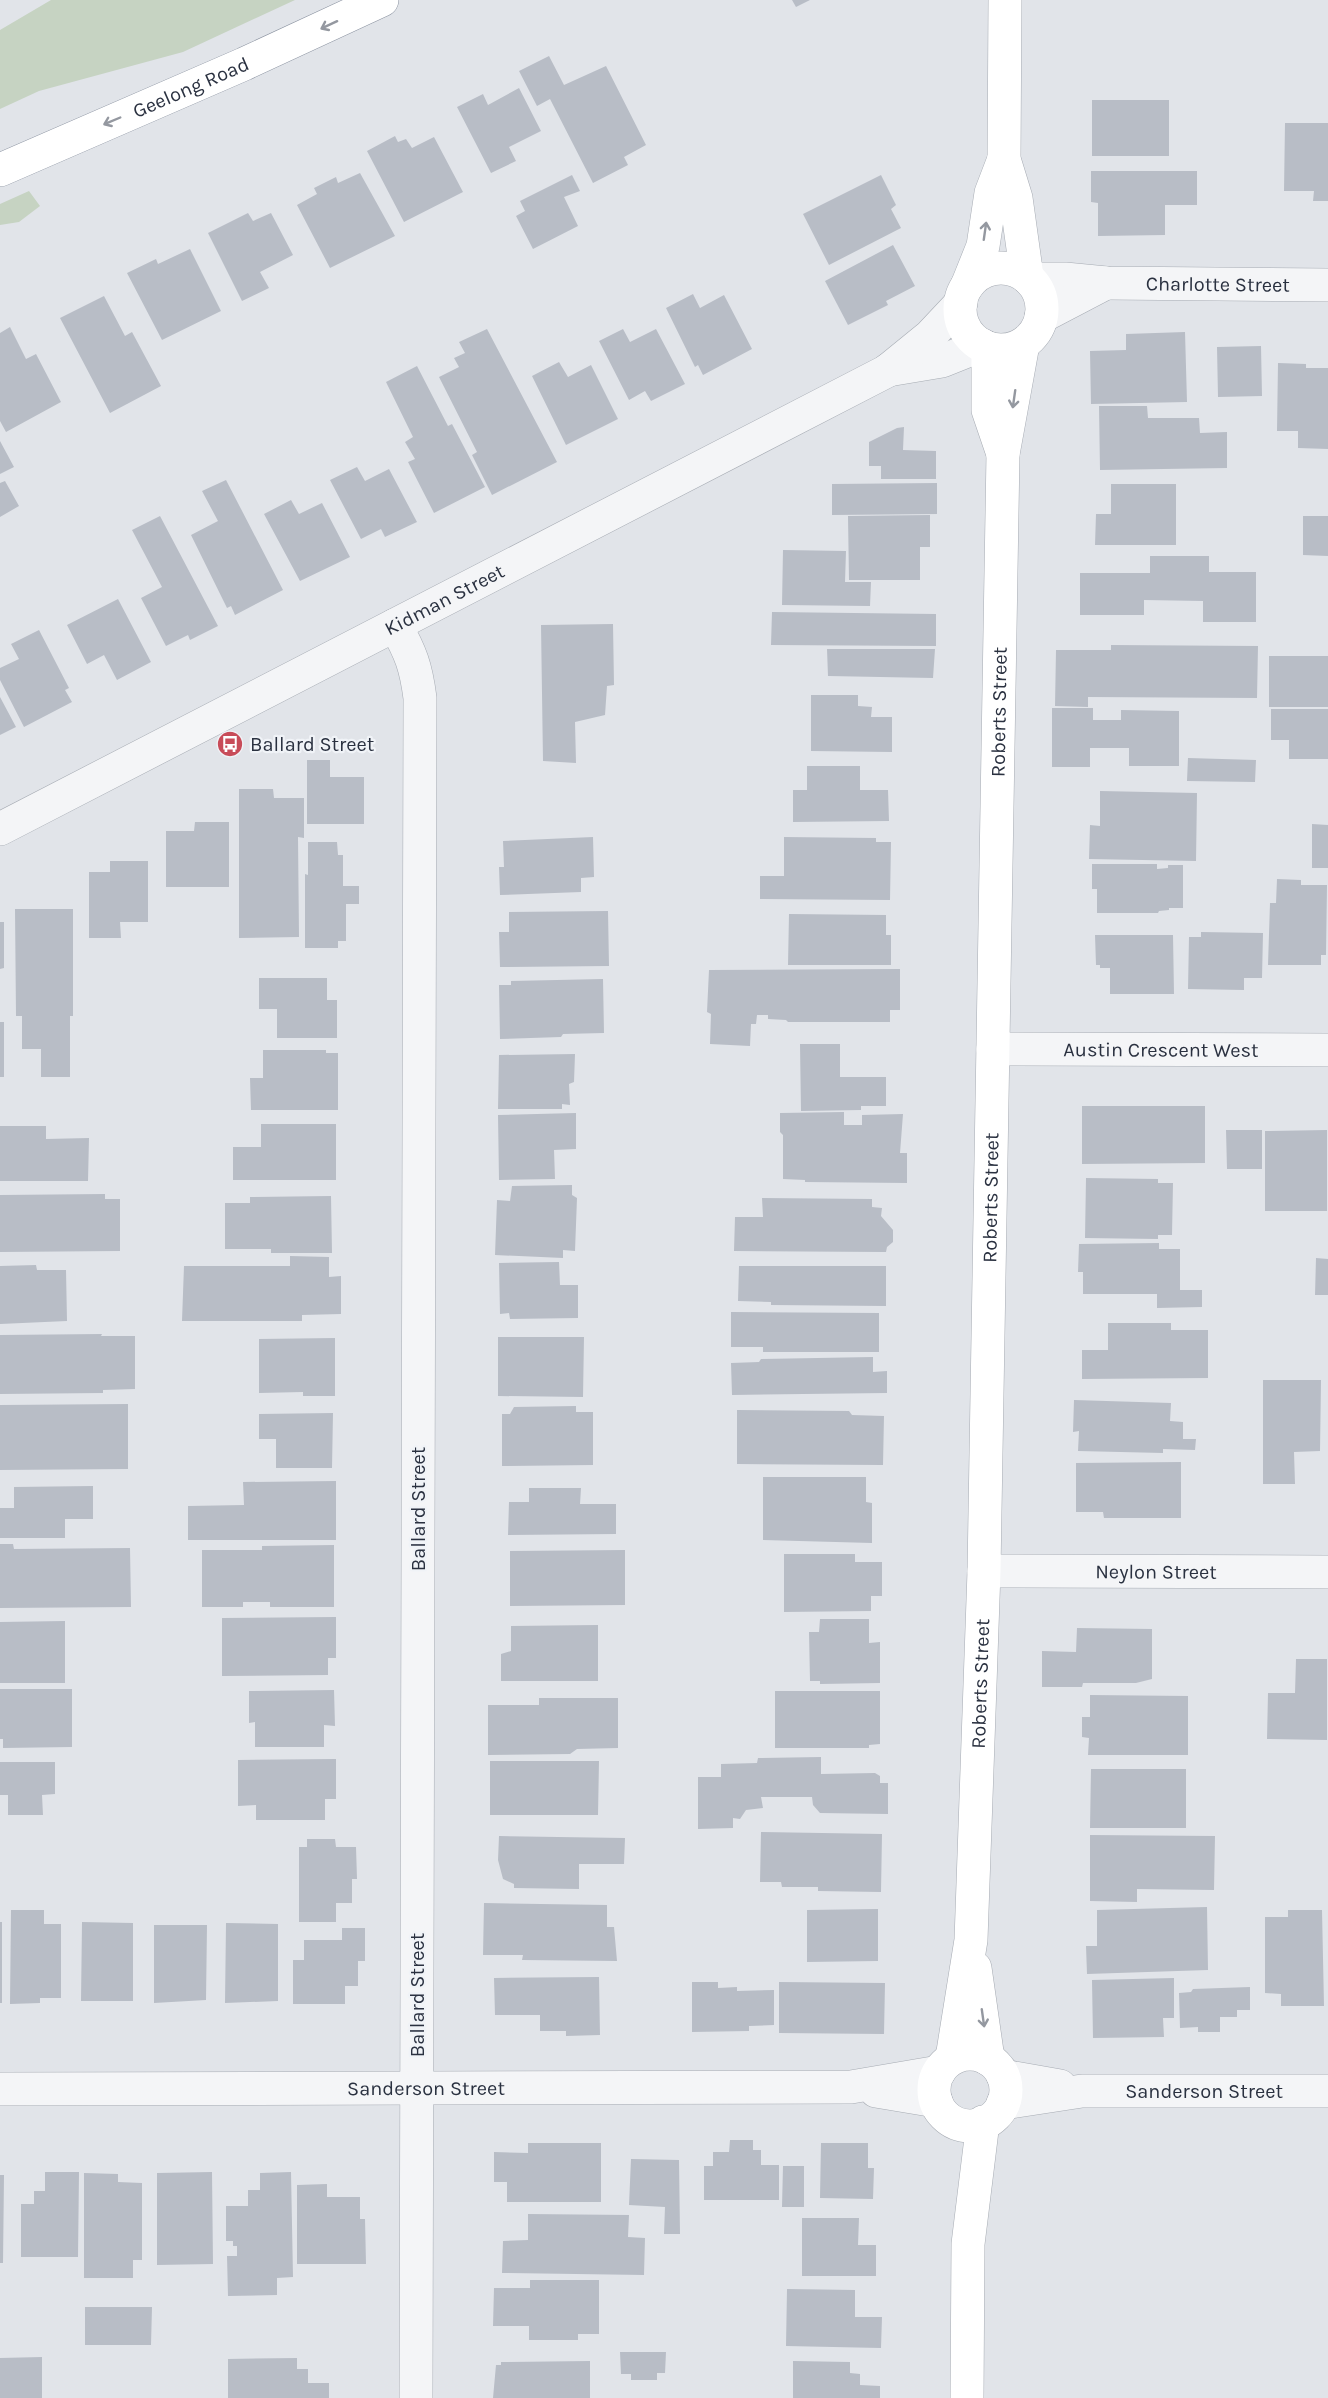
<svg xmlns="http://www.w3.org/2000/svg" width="1328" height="2398" font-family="Karla,sans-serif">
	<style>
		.green { fill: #c6d3c2 }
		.building { fill: #b8bdc6 }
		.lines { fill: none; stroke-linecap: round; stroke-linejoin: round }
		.street-casing { stroke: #a6abb3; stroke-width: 34 }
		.secondary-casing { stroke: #a6abb3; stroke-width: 34 }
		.highway-casing { stroke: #89919f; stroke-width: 34 }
		.street { stroke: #f4f5f7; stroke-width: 33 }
		.secondary { stroke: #fff; stroke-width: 33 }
		.highway { stroke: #fff; stroke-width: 33 }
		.oneway { stroke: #9498a0 }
		.labels { text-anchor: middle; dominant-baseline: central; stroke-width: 4.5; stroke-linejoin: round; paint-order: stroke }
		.street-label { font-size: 20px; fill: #2a3140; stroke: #f0f3f7 }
		.poi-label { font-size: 20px; fill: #2a3140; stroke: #f0f3f7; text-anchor: start }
	</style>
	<rect width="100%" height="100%" fill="#e1e4e9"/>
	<path class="green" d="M51,0H295L183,52L39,91L0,109V30Z
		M29,191L40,206L19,222L0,225V204Z"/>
	<path class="building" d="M792,0H810L796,7Z
		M549,56L564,85L606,66L646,145L624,157L628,165L593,183L550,99L537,106L519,71Z
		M519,88L541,131L509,147L516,161L491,173L457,107L483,94L488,105Z
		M1092,100H1169V156H1092Z
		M1285,123H1328V201H1313L1314,191H1284Z
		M395,136L398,142L406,139L412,148L434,137L463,192L404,222L367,151Z
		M1091,171H1197V205H1165V235L1098,236V203L1091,202Z
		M360,173L395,236L330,268L297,205L317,194L314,188L336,177L338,183Z
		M572,175L580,191L564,197L578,226L533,249L516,216L525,211L520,201Z
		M881,175L896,205L891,209L901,228L829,265L803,214Z
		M248,213L253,221L271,213L293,255L260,272L269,288L242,301L208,233Z
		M893,245L915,286L886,301L888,305L848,325L825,281Z
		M190,249L221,311L162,340L127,273L156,259L158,264Z
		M693,294L700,308L724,295L752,349L703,375L698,365L695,367L666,308Z
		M104,296L125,336L132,332L161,386L110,413L60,318Z
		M10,327L26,359L36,354L61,402L6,432L0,421V333Z
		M487,329L557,462L492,495L472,455L477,452L439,377L459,367L454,358L465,353L459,342Z
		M623,329L630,342L656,329L685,384L651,401L645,391L629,400L599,341Z
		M1185,332L1187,402L1091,404L1090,351L1126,350V334Z
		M1261,346L1262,396L1218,397L1217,347Z
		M559,362L568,377L591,365L618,419L566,445L532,376Z
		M1278,363L1306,364V368H1328V449L1298,448V431H1277Z
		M417,366L448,426L452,424L485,487L434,513L408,462L415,459L405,442L413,437L386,382Z
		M1099,406H1147L1148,418H1199L1200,433L1227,432V468L1100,470Z
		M904,427L903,450L936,451V479H881V466H869V442L897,428Z
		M0,441L14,467L0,474Z
		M357,467L365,481L389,469L417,522L385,537L381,529L361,539L330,480Z
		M226,480L283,590L235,615L231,606L227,608L191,535L218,521L202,491Z
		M5,481L19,506L0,517V483Z
		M937,483V514L832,515V484Z
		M1111,484H1176V545H1095L1096,514H1111Z
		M291,500L299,514L322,503L350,557L300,581L264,514Z
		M930,515V547H920V580H849L848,516Z
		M160,516L218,626L190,640L188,635L166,646L141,598L162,587L132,530Z
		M1303,516H1328V556L1303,555Z
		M783,550L846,551L845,582H871L870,606L782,605Z
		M1150,556H1209V572H1256V622H1203V601L1144,600V615H1080V573H1150Z
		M118,599L151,662L117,680L104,655L87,664L67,625Z
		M772,612L936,614V646L771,645Z
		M613,624L614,685L607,686L605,715L575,722L576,763L543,761L541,625Z
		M39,630L69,688L65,690L72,702L24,727L0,680V668L19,659L11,644Z
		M1111,645L1258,646L1257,698L1088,697V707L1055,706L1056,650H1111Z
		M827,649H935L933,678L828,676Z
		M1269,656H1328V707H1269Z
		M811,695H858V706L872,707L871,717H892V752L811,751Z
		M0,697L16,727L0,735Z
		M1052,708H1093V720H1121V710L1179,711V766H1129V748H1090V767H1052Z
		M1271,709H1328V759H1289V740H1271Z
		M1188,758L1256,760L1255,782L1187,781Z
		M307,760H330V777H364V824H307Z
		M807,766H860V790H888L889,821L793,822V790H807Z
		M239,789H273L274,798H304V838L298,837L299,937L239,938Z
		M1100,791L1197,793L1196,861L1089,859L1090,825L1100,826Z
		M195,822H229V887H166V831H194Z
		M1312,824L1328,825V868H1312Z
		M593,837L594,877L581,878V892L500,895L499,867H504L503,841Z
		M784,837L876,838V842H891L890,900L760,899V876H784Z
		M308,842H337L338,855H343V886H359V904H346V941H338V948H305V874L308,875Z
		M110,861H148V922H120L121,938H89V872H110Z
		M1092,864H1157V869L1168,868V865H1183V908H1169V910L1159,911L1158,913H1097V889H1092Z
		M1277,879L1301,880V885H1327L1326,955H1321V965H1268L1270,903H1276Z
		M15,909H73V1016H70V1077H41V1049H22V1016H16Z
		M608,911L609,966L500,967L499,932H509V912Z
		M789,914L886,915V935H891V965H788Z
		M0,922H4V968L0,969Z
		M1201,932L1263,933L1262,978H1244V990L1188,989L1189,937H1201Z
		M1095,935H1173L1174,994H1110V968H1100V965H1096Z
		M900,969V1010H890V1022H788L786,1020L768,1019V1015H757L756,1024H751L750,1046L710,1044L711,1014L707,1012L709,970Z
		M259,978H327V1000H337V1038H277V1009H259Z
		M603,979L604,1033L563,1034L561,1037L500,1039L499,985H511V981Z
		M0,1022H4V1077H0Z
		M800,1044H840V1077H886V1106H861V1110L801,1111Z
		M263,1050H326V1053H338V1110H251L250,1078H263Z
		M575,1054L574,1082L569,1084L570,1105L562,1104V1109H498L499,1055Z
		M1082,1106H1205V1163L1082,1164Z
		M844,1112V1125H862V1115L903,1114L900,1153H907V1183L805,1182V1180L783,1179V1135L780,1132V1113Z
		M576,1113V1149L554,1150L555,1179L499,1180L498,1115Z
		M261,1124H336V1180H233V1147H261Z
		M0,1126H46V1139L89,1138L88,1181H0Z
		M1226,1130H1262V1169H1227Z
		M1327,1130V1211H1265V1131Z
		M1086,1178L1158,1179V1183H1173L1172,1235H1158V1239L1085,1238Z
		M572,1185V1195L577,1198L575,1251L563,1250V1258L495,1255L497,1200L510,1201L512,1186Z
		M105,1194V1199H120V1251L0,1252V1195Z
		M331,1196L332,1253H271V1249H225V1203H250V1197Z
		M762,1198L872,1199V1207L882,1208L881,1216L893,1230V1242L887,1247L886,1252L734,1251L735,1217H763Z
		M1159,1243V1249H1180V1290H1202V1307L1157,1308V1294H1083V1272H1078L1079,1244Z
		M290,1256L329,1257V1277L341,1276V1314L302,1315V1321H182L184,1266H290Z
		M1316,1258L1328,1259V1295H1315Z
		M559,1262L560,1285H578V1318L510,1319L509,1313L500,1314L499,1263Z
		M36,1265L37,1270H66L67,1321L0,1324V1266Z
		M739,1266H886V1306L771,1305V1302L738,1301Z
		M731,1312L879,1313V1352H763V1347H731Z
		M1108,1323H1171V1330H1208V1378L1082,1379V1350H1108Z
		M102,1334L101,1336H135V1389L103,1390V1393L0,1394V1335Z
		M498,1337H584L583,1397L498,1396Z
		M335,1338V1396H303V1392L259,1393V1339Z
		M873,1357V1372L887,1371V1393L732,1395L731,1363L759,1362L761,1359Z
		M1263,1380H1321L1320,1451L1294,1452L1295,1484H1263Z
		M1074,1400L1171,1403L1170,1421L1183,1422V1439H1196L1195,1450L1163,1449V1453L1078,1451L1079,1431L1073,1432Z
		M128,1404V1469L0,1470V1405Z
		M576,1406V1412H593V1465L502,1466V1414H510L514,1407Z
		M737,1410L849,1411L852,1415L884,1416L883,1465L737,1464Z
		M333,1413L332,1468H276V1439H259V1414Z
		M1181,1462V1518H1104L1103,1512H1076V1463Z
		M763,1477H866V1502L872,1503V1543L763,1540Z
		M336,1481V1540H188V1506L244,1505L243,1482Z
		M93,1486V1519H65V1538H0V1508H14V1487Z
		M529,1488H581L580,1504H616V1534L508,1535L509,1502H529Z
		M0,1544H13L14,1549L130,1548L131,1607L0,1608Z
		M334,1545V1607H270V1602H243V1607H202V1550H262V1546Z
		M625,1550V1605L510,1606V1551Z
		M784,1554H855V1562H882V1596H871V1611L784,1612Z
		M336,1617V1658H328V1675L222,1676V1618Z
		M820,1619H869V1643L880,1642V1683L820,1684V1681H810L809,1632H819Z
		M65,1621V1683H0V1622Z
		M598,1625V1681H501V1654L511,1651V1626Z
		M1077,1628L1152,1629V1679L1136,1683H1083L1082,1687H1042V1651L1076,1652Z
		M1296,1659H1327V1740L1267,1739L1268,1693H1295Z
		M0,1689H72V1747L3,1748V1739H0Z
		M334,1690L335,1726L324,1725V1747H255V1722L249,1723V1691Z
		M775,1691H880V1744L869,1745V1748H775Z
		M1090,1695L1188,1696V1755H1088L1089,1738L1082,1737V1717H1090Z
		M539,1698H618V1748L577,1749L570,1754L488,1755V1705H539Z
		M821,1757V1774L875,1773L880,1776V1783H888V1814L820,1813L813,1805L812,1797H761L763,1808L746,1810L740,1819L733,1818V1828L698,1829V1777H721V1764L757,1763L758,1758Z
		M336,1759V1799H325V1820H256V1805L238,1806V1760Z
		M490,1761H599L598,1815H490Z
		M0,1762H55V1794L42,1795L43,1815H8V1795H0Z
		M1091,1769H1186V1828H1090Z
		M761,1832L882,1834L881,1892L818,1891V1887H782L781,1882H760Z
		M1090,1835L1215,1836L1214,1890L1137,1889V1902L1090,1901Z
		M499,1836L625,1838L624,1864H579V1889L514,1888V1884L503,1879L498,1860Z
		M307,1839H335L336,1847H356L357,1879H352V1903H336V1922H299V1847H307Z
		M484,1903L607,1905V1927H614L617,1961L522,1960L523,1955H483Z
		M1207,1907L1208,1970L1087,1974L1086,1946H1097V1910Z
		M878,1909V1961L807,1962V1910Z
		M11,1910H44V1924H61V1998H40V2003L10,2004Z
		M1288,1910H1322L1324,2006H1281V1994L1265,1993V1917H1288Z
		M0,1922H2V2003H0Z
		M82,1922L133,1923V2001H81Z
		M226,1923L278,1924V2001L225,2003Z
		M154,1925H207L206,2000L154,2003Z
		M342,1928H365V1961H358V1986H345V2004H293V1960H304V1940H342Z
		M599,1977L600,2035L566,2036V2031H540V2015H495L494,1978Z
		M1174,1978V2018H1163L1164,2037L1093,2038L1092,1980Z
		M692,1982H718V1988L737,1987V1991L774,1990V2025L749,2026V2031L692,2032Z
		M779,1982L885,1983L884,2034L779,2033Z
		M1250,1987V2010H1237V2017H1220V2032H1198V2027L1180,2028L1179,1993L1191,1992L1193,1989Z
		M730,2140H753V2150H761V2165H779V2200H704V2166H713V2152H729Z
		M528,2143H601V2202H507V2182H494V2152L528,2153Z
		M821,2143H868V2168H874L873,2199L820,2198Z
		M631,2159L679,2160L680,2234H664L665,2207L629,2205Z
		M783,2166H804V2207H782Z
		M45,2172H79L78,2257H21V2204H34V2191H45Z
		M212,2172L213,2264L157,2265V2173Z
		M291,2172L293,2277L277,2278V2295L228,2296L227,2256H237V2246H233V2241H226V2206H248V2190H260V2173Z
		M84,2173L118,2174V2182L142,2183V2260H133V2278H84Z
		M0,2175H4L3,2263H0Z
		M327,2184V2197H360V2219H365L366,2264H297V2185Z
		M528,2214L629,2215L628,2237L645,2238L644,2275L502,2273L503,2241L528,2240Z
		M802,2218H859L858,2245H876V2276H802Z
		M530,2280H599V2334H578V2340H529V2326H493L494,2288H530Z
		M787,2289L855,2290V2317H882L881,2348L786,2346Z
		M85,2307H152L151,2345H85Z
		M620,2352H666L665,2373H657V2380H631V2374H621Z
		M42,2357V2398H0V2358Z
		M297,2358V2369H308V2383H329V2398H228V2359Z
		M590,2361V2398H493L496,2365H501V2362Z
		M793,2361L850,2362V2373L860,2374V2385L880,2386V2398H793Z"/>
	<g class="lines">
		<g class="street-casing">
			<g id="street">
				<path id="s1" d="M1029,279H1065L1106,283L1328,285"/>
				<path d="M1041,317L1106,283"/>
				<path d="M888,370L942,361L982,345"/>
				<path d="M395,625C411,653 416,667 420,698L416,2398"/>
				<path id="s2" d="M0,829L887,371L930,336L961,303"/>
				<path id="s3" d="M993,1049L1328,1050"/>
				<path id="s4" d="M984,1571L1328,1572"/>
				<path d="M1003,2076L1060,2086"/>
				<path id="s5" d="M0,2089L851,2087L939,2072"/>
				<path d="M876,2091L936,2101"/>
				<path id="s6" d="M1003,2103L1082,2091H1328"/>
			</g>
		</g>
		<g class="secondary-casing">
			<g id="secondary">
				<path d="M1005,0L1004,159L1016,198L1027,277"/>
				<circle cx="1001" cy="309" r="41"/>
				<path d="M967,286L983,246L991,193L1004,159"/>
				<path d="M988,348V410L1003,454"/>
				<path d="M975,1968L988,2059"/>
				<circle cx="970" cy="2090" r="36"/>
				<path id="s7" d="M952,2058L971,1940L984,1571L1003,454L1023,344"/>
				<path d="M967,2398L968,2244L983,2122"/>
			</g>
		</g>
		<g class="highway-casing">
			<g id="highway">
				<path id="s8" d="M0,170L244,64L382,0"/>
			</g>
		</g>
		<use href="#street" class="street"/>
		<use href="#secondary" class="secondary"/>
		<use href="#highway" class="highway"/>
	</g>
	<defs><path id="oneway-shaft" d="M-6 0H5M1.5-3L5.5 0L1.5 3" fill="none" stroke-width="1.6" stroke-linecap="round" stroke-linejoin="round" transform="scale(1.5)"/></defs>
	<g class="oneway">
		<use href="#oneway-shaft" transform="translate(329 25) rotate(155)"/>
		<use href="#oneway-shaft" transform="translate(112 121) rotate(157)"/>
		<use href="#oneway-shaft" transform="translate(985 231) rotate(-82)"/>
		<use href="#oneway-shaft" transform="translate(1014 399) rotate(98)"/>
		<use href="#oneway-shaft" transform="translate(983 2018) rotate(82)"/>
	</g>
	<defs>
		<g id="bus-disc" transform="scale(1.35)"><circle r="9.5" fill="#c84c59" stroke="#f0f3f7"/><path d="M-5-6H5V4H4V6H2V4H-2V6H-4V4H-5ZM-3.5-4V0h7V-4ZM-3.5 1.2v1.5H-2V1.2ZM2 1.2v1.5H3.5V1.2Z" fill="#fff"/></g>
	</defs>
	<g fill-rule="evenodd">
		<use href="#bus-disc" x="230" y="744"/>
	</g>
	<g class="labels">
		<g class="street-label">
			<text stroke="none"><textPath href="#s8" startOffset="208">Geelong Road</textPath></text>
			<text stroke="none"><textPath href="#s1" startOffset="189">Charlotte Street</textPath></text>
			<text stroke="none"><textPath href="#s2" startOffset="500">Kidman Street</textPath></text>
			<text stroke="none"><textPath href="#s7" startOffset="1348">Roberts Street</textPath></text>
			<text stroke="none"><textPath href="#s3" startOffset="168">Austin Crescent West</textPath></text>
			<text stroke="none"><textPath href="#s7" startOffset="862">Roberts Street</textPath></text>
			<text transform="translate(418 1509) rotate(-90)">Ballard Street</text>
			<text stroke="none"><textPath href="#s4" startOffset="172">Neylon Street</textPath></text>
			<text stroke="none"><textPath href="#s7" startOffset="376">Roberts Street</textPath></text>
			<text transform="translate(417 1995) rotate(-90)">Ballard Street</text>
			<text stroke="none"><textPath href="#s5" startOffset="426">Sanderson Street</textPath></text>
			<text stroke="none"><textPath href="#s6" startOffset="202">Sanderson Street</textPath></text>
		</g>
		<g class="poi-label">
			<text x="250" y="744">Ballard Street</text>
		</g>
	</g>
</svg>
